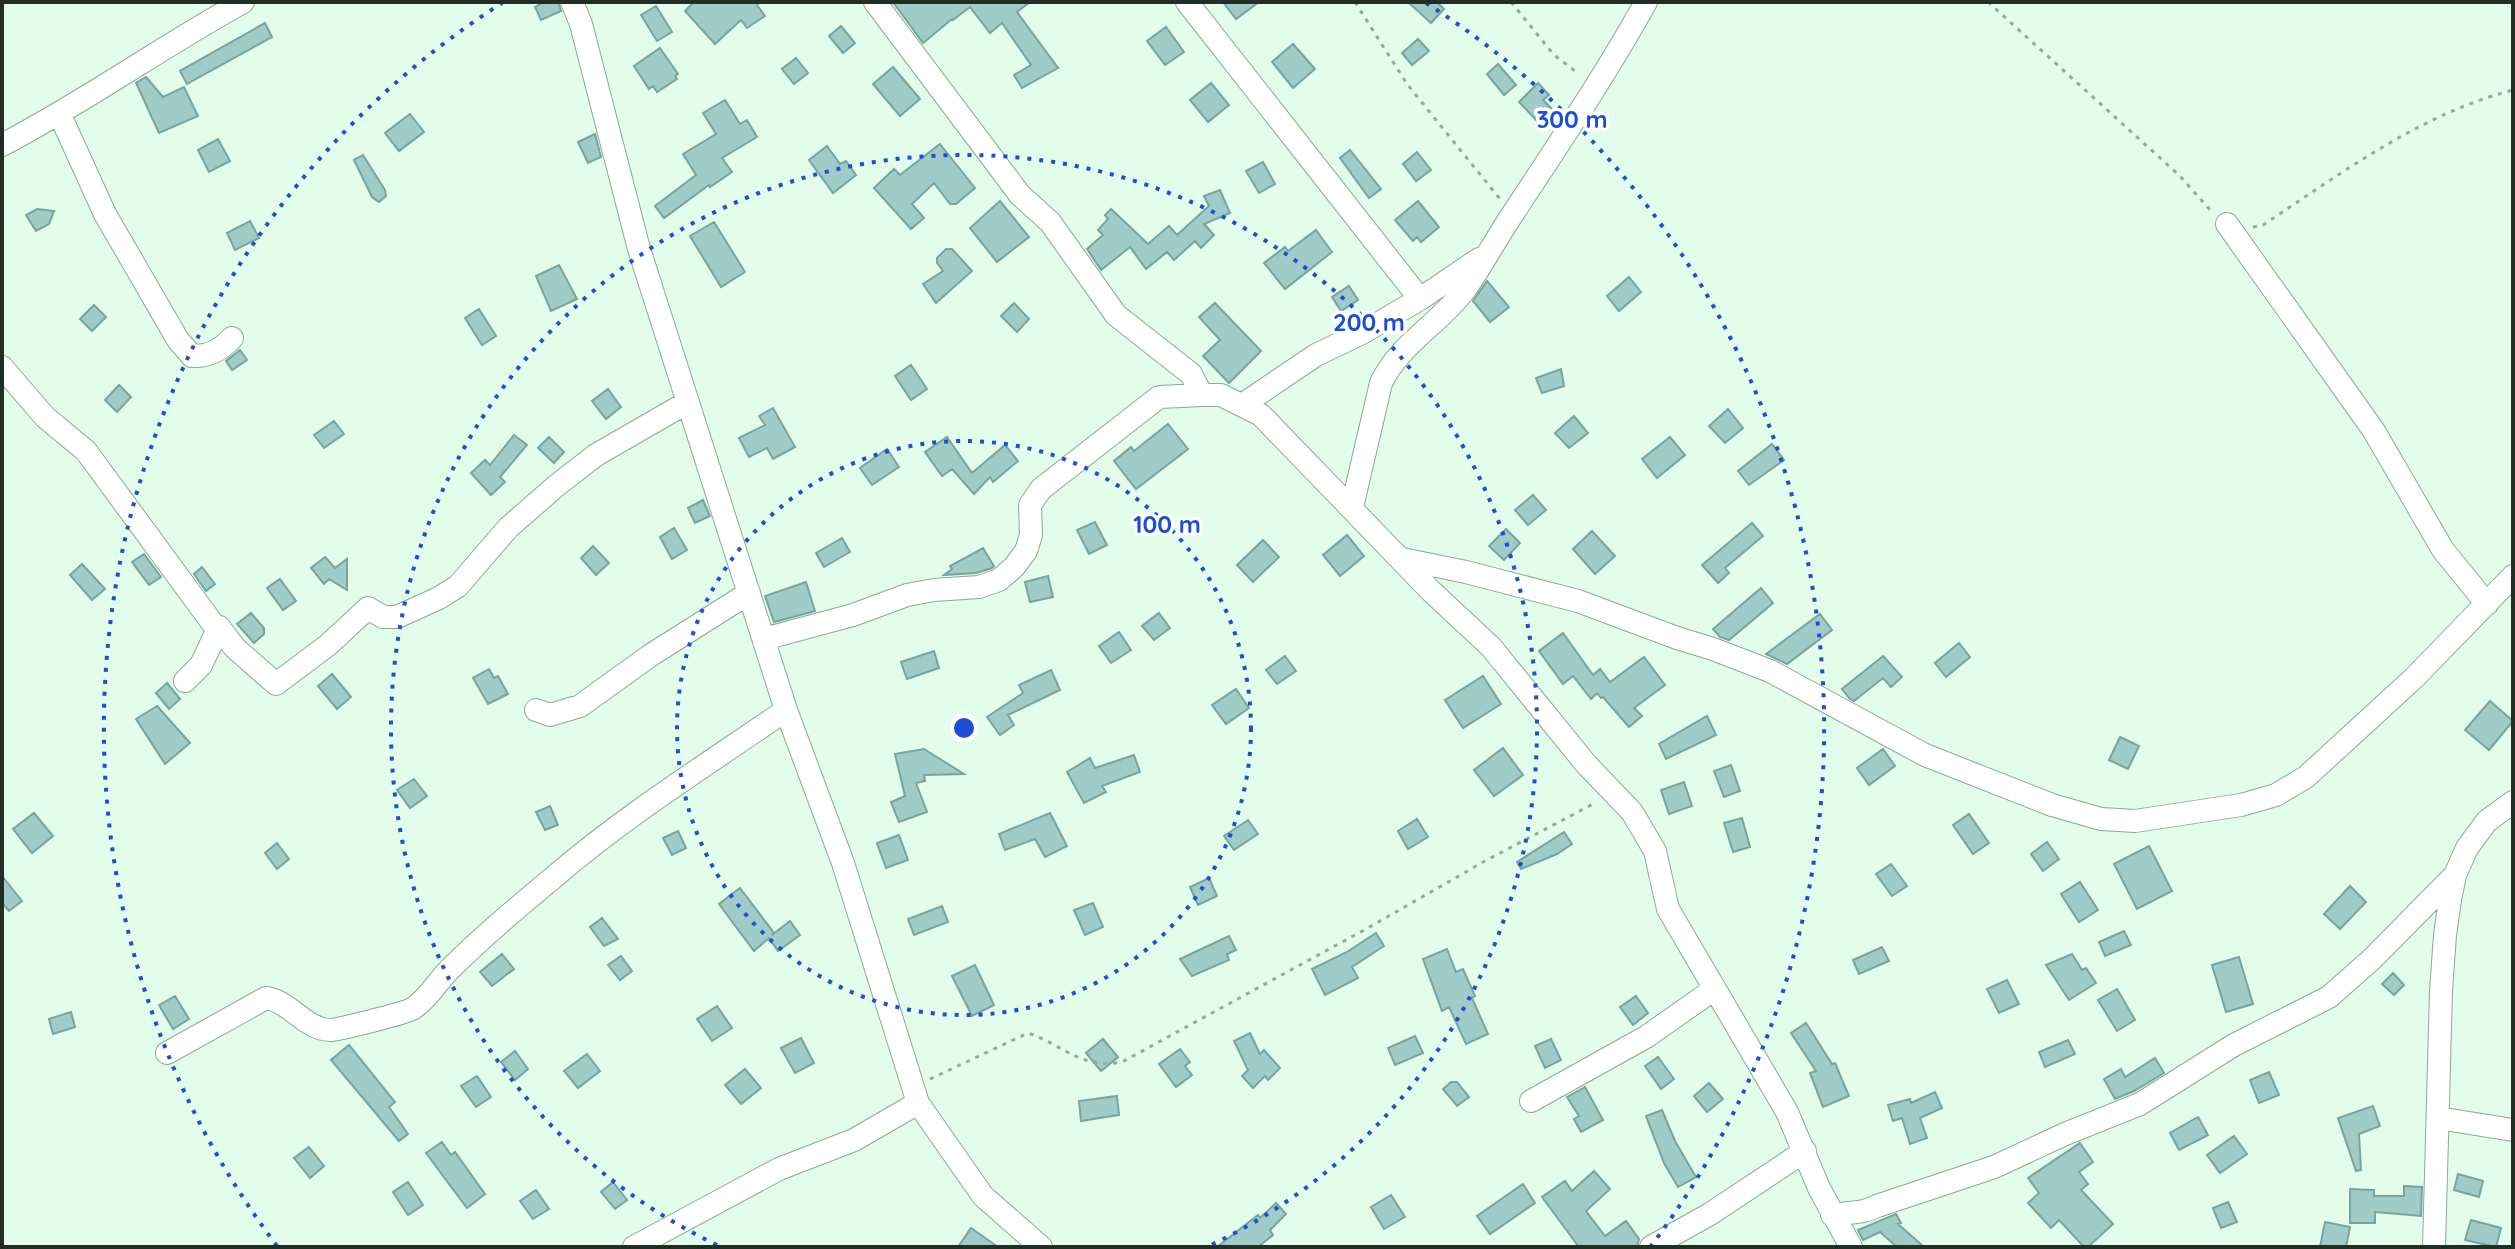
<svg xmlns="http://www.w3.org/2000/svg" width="2515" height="1249" font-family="Quicksand,sans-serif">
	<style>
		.building { fill: #9fccc7; stroke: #78a4a0; stroke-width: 2 }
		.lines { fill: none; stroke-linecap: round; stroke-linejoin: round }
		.minor-casing { stroke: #8aaa93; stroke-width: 24 }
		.path { stroke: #95aa9b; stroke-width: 3; stroke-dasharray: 4 6; stroke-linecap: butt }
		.minor { stroke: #fff; stroke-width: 22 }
		.ring { fill: none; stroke: #1d4ed8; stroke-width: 4; stroke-dasharray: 4 8 }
		.centre { fill: #1d4ed8; stroke: #fff; stroke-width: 4 }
		.ring-label { font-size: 24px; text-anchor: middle; font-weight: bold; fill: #1d4ed8; stroke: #fff; stroke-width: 7; stroke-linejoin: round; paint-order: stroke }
	</style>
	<rect width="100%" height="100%" fill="#e2fde9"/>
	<path class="building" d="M544,2H558L561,11L541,20L535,7Z
		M694,2H760L757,5L765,16L747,28L741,20L715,44L685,11Z
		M893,2H1030L1017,12L1058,68L1022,88L1014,75L1031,65L1002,23L990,33L970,7L953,20L952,19L923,43Z
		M1223,2H1259L1236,19Z
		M1408,2H1437L1444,9L1431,23Z
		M656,6L672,32L657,41L641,15Z
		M265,23L272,37L187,84L180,71Z
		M841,26L855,43L843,53L829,36Z
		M1166,27L1184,52L1165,65L1147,41Z
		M1418,39L1429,51L1412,65L1402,53Z
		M1293,44L1315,69L1293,88L1272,62Z
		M660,48L678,74L675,76L677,79L657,92L653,86L649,89L634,66Z
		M796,58L808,73L794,84L782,69Z
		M1498,64L1516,85L1504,95L1487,74Z
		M893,67L920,99L900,116L873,84Z
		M146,77L163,97L184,87L198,116L159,133L136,83Z
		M1211,83L1229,105L1208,122L1190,100Z
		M1538,83L1549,95L1543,100L1555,112L1541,125L1519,102Z
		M725,100L740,124L747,120L757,137L722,158L732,172L710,187L709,185L664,218L655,206L696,175L683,154L716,134L703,113Z
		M410,114L424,132L399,151L385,133Z
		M595,134L601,157L588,163L578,142Z
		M218,139L230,161L209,172L198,150Z
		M940,144L975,188L956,204H950L934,183L912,204L924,218L911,229L874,188L894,169L900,175Z
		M827,146L840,164L846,161L856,175L833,193L809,160Z
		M1350,150L1381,189L1369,198L1340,158Z
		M1417,152L1431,170L1416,181L1403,164Z
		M363,155L385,190L386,196L379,202L372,197L354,160Z
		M1263,162L1275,184L1259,193L1246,171Z
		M1220,190L1230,213L1204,224L1214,235L1201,248L1195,241L1174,260L1167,252L1146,269L1130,247L1101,270L1087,249L1103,235L1098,230L1108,219L1105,215L1111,209L1148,244L1169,226L1177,235L1209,206L1204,196Z
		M1000,201L1029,237L997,262L970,228Z
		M1418,201L1439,227L1421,242L1417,237L1413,241L1395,220Z
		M37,209L54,211L49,224L36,231L26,215Z
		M250,221L259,238L235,250L227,233Z
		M714,222L745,272L721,287L690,236Z
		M1316,230L1332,252L1285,289L1264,263L1285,247L1288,251Z
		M946,249H952L972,271L936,303L923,284L943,271L937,263V258Z
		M559,265L577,299L551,311L536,276Z
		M1629,277L1641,292L1619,311L1607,296Z
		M1487,281L1509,307L1490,322L1473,301Z
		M1349,286L1358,300L1341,311L1332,297Z
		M1014,303L1029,319L1017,332L1001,316Z
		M1215,303L1261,351L1229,383L1203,356L1220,340L1199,317Z
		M94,305L106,317L92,331L80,319Z
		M479,309L496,336L482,345L465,318Z
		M240,350L247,360L232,370L226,361Z
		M911,365L927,389L911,400L895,376Z
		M1561,369L1564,386L1542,393L1536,378Z
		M119,385L131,397L117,412L105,400Z
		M608,389L621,407L606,419L592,401Z
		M773,408L795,447L773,459L767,448L749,457L739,438L765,425L759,416Z
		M1728,409L1743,428L1725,443L1709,426Z
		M1574,416L1588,433L1569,448L1555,433Z
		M334,421L344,434L324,448L314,435Z
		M1168,424L1188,449L1136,489L1114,461L1131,447L1134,451Z
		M514,435L527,445L500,477L505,482L491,495L471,473L485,460L490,465Z
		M549,437L564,452L554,463L538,448Z
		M947,437L972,473L1005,445L1018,461L993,482L990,477L974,494L952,469L942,476L925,452Z
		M1670,437L1685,455L1657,478L1642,459Z
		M1772,444L1784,460L1749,485L1738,471Z
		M887,449L899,467L872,485L860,468Z
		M1533,495L1546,510L1528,525L1515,510Z
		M703,500L710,516L695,523L688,508Z
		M1095,522L1107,545L1089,554L1077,530Z
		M1752,523L1763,536L1725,568L1729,573L1718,583L1702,565Z
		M674,528L687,550L672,559L660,537Z
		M1506,529L1520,543L1504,560L1489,546Z
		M1592,531L1615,556L1595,574L1573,549Z
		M1347,535L1364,556L1340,576L1323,555Z
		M842,538L850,552L824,567L816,553Z
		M1263,540L1279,557L1253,582L1237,565Z
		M593,546L609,563L596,575L581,558Z
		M983,548L994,566L992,568L976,573L944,575L952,569L950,566Z
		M144,554L161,577L149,585L132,562Z
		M325,557L335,568L347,559V590L329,579L324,584L311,568Z
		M82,564L105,589L92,600L70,575Z
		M202,567L215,584L206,591L194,574Z
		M1048,576L1053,597L1030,602L1025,582Z
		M280,579L296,601L283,610L267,588Z
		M806,582L815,611L774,622L765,596Z
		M1761,588L1773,603L1729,640L1720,637L1713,629Z
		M251,613L264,628V634L254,643L237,624Z
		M1159,613L1170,628L1154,640L1142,626Z
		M1820,614L1832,630L1787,664L1766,654Z
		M1119,632L1131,650L1111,663L1099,646Z
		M1563,633L1593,675L1600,669L1610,682L1644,657L1665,685L1634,708L1642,716L1629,727L1603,697L1601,698L1597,693L1591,699L1573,676L1563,684L1539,651Z
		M1959,643L1970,657L1946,677L1935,663Z
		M934,651L939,668L907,679L901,662Z
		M1285,656L1296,671L1277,684L1266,670Z
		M1883,656L1902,677L1891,687L1883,678L1854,701L1849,698L1842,689Z
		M489,669L494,678L498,676L508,694L488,704L473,678Z
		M1051,670L1060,690L1008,715L1014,725L1000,735L987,717L1023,693L1019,685Z
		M332,674L351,697L337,709L318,686Z
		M1483,676L1501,704L1463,728L1445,700Z
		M167,683L180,699L169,709L156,693Z
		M1236,689L1249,708L1226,724L1212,705Z
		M2490,701L2513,721L2489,750L2465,730Z
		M157,706L190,743L165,764L136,719Z
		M1707,716L1716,735L1666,759L1659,744Z
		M2120,737L2139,746L2128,769L2109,760Z
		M1503,748L1523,775L1494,796L1474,770Z
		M924,749L964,774L924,775L925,781L916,783L927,812L899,822L891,802L905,796L895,754Z
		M1883,749L1895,766L1869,785L1857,768Z
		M1134,755L1140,772L1102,786L1106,792L1084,803L1067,772L1090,758L1095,768Z
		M1731,765L1740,791L1724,797L1714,771Z
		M414,779L427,796L410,808L397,790Z
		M1684,782L1692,806L1669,814L1661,790Z
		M550,806L558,825L545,830L536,812Z
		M34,813L53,836L32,853L13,829Z
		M1050,813L1067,846L1045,857L1035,839L1005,850L999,834Z
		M1969,814L1989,843L1973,854L1953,825Z
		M1742,818L1750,847L1733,852L1724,823Z
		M1417,819L1428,837L1408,849L1398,831Z
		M1248,820L1258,834L1234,850L1224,836Z
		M678,831L686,848L672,855L663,838Z
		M1564,832L1572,844L1557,854L1521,869L1517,862Z
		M899,835L908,860L886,868L877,843Z
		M2047,842L2059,859L2043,871L2031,854Z
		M277,843L289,859L277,869L265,853Z
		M2149,846L2172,891L2137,909L2114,864Z
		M1891,864L1907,886L1892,896L1876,874Z
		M2,876L22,901L9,911L2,903Z
		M1209,878L1217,896L1198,905L1190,887Z
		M2080,882L2098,910L2079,922L2061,894Z
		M2350,886L2366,902L2340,929L2324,914Z
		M740,888L774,933L772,935L790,921L800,935L778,951L769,938L754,951L719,904Z
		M1093,903L1103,927L1085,935L1074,910Z
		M942,906L948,922L914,935L908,919Z
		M602,918L618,939L604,946L590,927Z
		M2124,931L2131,945L2105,956L2099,942Z
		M1376,933L1384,946L1352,967L1358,978L1325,995L1312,969L1347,952Z
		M1229,936L1236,950L1227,954L1229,960L1192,976L1180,959Z
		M1882,947L1889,961L1859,974L1853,960Z
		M1447,949L1456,972L1463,969L1475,996L1472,998L1488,1034L1466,1044L1449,1007L1442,1011L1423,959Z
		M502,954L514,969L492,986L480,972Z
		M2072,954L2082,970L2086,968L2096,983L2069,1000L2046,965Z
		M621,956L632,971L620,980L608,965Z
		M2239,957L2253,1004L2226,1012L2212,965Z
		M975,965L994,1005L972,1016L952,976Z
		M2393,973L2404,985L2394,995L2382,984Z
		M2007,980L2019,1004L1999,1013L1987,989Z
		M2117,989L2135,1020L2117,1031L2098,1000Z
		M175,996L189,1019L173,1029L159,1005Z
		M1636,996L1648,1013L1633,1025L1620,1007Z
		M717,1006L732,1028L712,1041L697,1019Z
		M71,1012L75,1027L53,1034L49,1019Z
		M1806,1023L1832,1064L1835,1063L1849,1096L1823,1107L1810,1073L1816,1071L1791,1033Z
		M1250,1033L1260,1054L1264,1050L1280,1068L1268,1080L1265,1076L1253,1088L1242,1076L1248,1070L1234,1041Z
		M1415,1036L1423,1053L1395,1065L1388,1048Z
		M801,1038L814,1063L795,1073L781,1048Z
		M1103,1039L1118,1057L1101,1071L1086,1053Z
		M1551,1039L1561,1060L1545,1068L1535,1046Z
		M2068,1040L2075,1054L2045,1067L2039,1052Z
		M349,1045L395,1102L389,1107L408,1134L399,1141L331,1060Z
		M1180,1049L1190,1062L1185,1066L1192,1075L1176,1087L1159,1064Z
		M515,1051L528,1069L515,1080L501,1062Z
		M587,1054L600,1071L578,1088L564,1071Z
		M1658,1057L1674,1079L1661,1089L1645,1066Z
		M2155,1058L2164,1073L2134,1091L2115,1099L2104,1079L2121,1069L2125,1077Z
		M745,1069L761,1088L741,1104L725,1085Z
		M2269,1072L2279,1095L2259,1103L2250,1080Z
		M477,1076L491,1097L476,1107L461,1086Z
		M1451,1082H1457L1469,1097L1457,1106L1443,1089Z
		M1709,1083L1723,1099L1707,1112L1694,1096Z
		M1585,1087L1603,1120L1581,1132L1574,1119L1579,1116L1567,1097Z
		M1935,1092L1942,1108L1920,1118L1927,1138L1910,1144L1902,1118L1893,1121L1888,1105L1910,1099L1911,1103Z
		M1117,1096L1119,1115L1081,1121L1079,1101Z
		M2373,1106L2380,1126L2359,1134L2361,1170L2356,1171L2338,1118Z
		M1662,1110L1675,1141L1696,1177L1678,1187L1664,1163L1646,1116Z
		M2198,1117L2208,1135L2179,1150L2170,1133Z
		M2234,1136L2247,1154L2220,1173L2207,1155Z
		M442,1142L451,1155L455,1152L485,1194L467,1208L426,1153Z
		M2080,1143L2093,1162L2079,1172L2088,1184L2081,1190L2113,1224L2088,1247H2084L2059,1220L2051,1228L2028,1203L2039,1193L2028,1178Z
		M309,1147L324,1166L310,1178L294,1158Z
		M1594,1171L1610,1189L1586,1211L1605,1236L1626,1221L1639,1239L1637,1247H1579L1542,1197L1565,1181L1572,1191Z
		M2458,1174L2483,1181L2479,1197L2454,1190Z
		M408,1182L423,1205L408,1215L393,1192Z
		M613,1182L627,1200L615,1209L601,1192Z
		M1523,1184L1535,1203L1490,1234L1477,1216Z
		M2404,1186L2422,1187L2421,1216L2375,1212V1223H2350V1189L2374,1190V1196H2404Z
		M536,1190L549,1209L533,1219L520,1201Z
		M1391,1195L1405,1217L1384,1229L1371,1207Z
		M2228,1202L2237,1222L2221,1228L2213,1208Z
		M1276,1203L1286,1214L1270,1230L1273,1235L1258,1247H1217L1258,1215L1260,1218Z
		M1896,1214L1901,1223L1898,1224L1924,1247H1897L1880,1232L1863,1240L1858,1230Z
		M2471,1220L2501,1228L2496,1247L2465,1240Z
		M2325,1222L2350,1227L2346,1247H2320Z
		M971,1228L998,1247H958Z"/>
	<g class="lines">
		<g class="minor-casing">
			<path id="minor" d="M572,2L581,24L639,249L786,710L843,863L918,1103L983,1196L1041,1247
				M875,2L1020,195L1050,222L1116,315L1191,374L1202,395H1221L1261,415L1431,591L1491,647L1586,764L1632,812L1655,851L1668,909L1787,1112L1819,1188L1851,1247
				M1187,2L1420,299
				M60,115L105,214L178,340L192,356C208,357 221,350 232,338
				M2,145C85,102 161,47 243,2
				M2227,224L2374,431L2443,550L2487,604
				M2,367L45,417L86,451L213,624L219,627L201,665L185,681
				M1242,405L1316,355L1362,333L1420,299L1479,259
				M1352,507L1381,383C1400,343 1440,324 1466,288C1482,265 1496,239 1512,215C1558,145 1605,76 1646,2
				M1402,559L1466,572L1578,601L1677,638L1713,649L1770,671L1925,755L2052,805L2101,819L2135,821L2241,805L2276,795L2306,777L2414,678L2513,576
				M219,627L235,648L276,684L328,645L368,608L383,617H397L439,598L458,586L508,528L556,486L596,455L688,402
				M764,639L853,615L907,595L934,590L979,587L999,580L1014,567L1026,551L1031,535L1030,505L1041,489L1159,397L1202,395
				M536,710L550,715L580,706L651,655L749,593
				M167,1053L266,998C290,1001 304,1029 330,1030C338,1030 405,1013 412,1009C427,1000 437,982 449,970C482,937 518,907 554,877C626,815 708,764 786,710
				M1531,1101L1646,1037L1713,990
				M2438,1118L2513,1130
				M1832,1215C1849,1212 1862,1214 1877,1206L1994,1167L2065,1134L2140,1104L2234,1045L2329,997L2372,959L2455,875
				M634,1247L779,1169L854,1140L918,1103
				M1651,1247L1710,1214L1805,1151
				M2434,1247L2441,991L2445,935L2450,900L2455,875L2467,848L2487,821L2513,802"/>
		</g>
		<path class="path" d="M1355,2L1407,84L1500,199
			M1511,2L1554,55L1579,74
			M1988,2L2180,176L2211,211
			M2253,227L2263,225C2342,173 2420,114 2513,90
			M930,1079L1028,1033C1064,1045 1079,1069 1122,1062L1366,929L1485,861L1595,803"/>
		<use href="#minor" class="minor"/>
	</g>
	<g class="ring">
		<circle cx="964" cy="728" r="287"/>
		<path d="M717 1245A573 573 0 1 1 1211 1245"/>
		<path d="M277 1246A860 860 0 0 1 502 3M1426 3A860 860 0 0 1 1651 1246"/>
	</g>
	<circle cx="964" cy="728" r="12" class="centre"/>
	<g class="ring-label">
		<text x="1572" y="128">300 m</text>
		<text x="1369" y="331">200 m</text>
		<text x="1167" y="533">100 m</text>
	</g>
	<rect width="2515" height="1249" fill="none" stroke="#212e25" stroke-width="8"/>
</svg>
